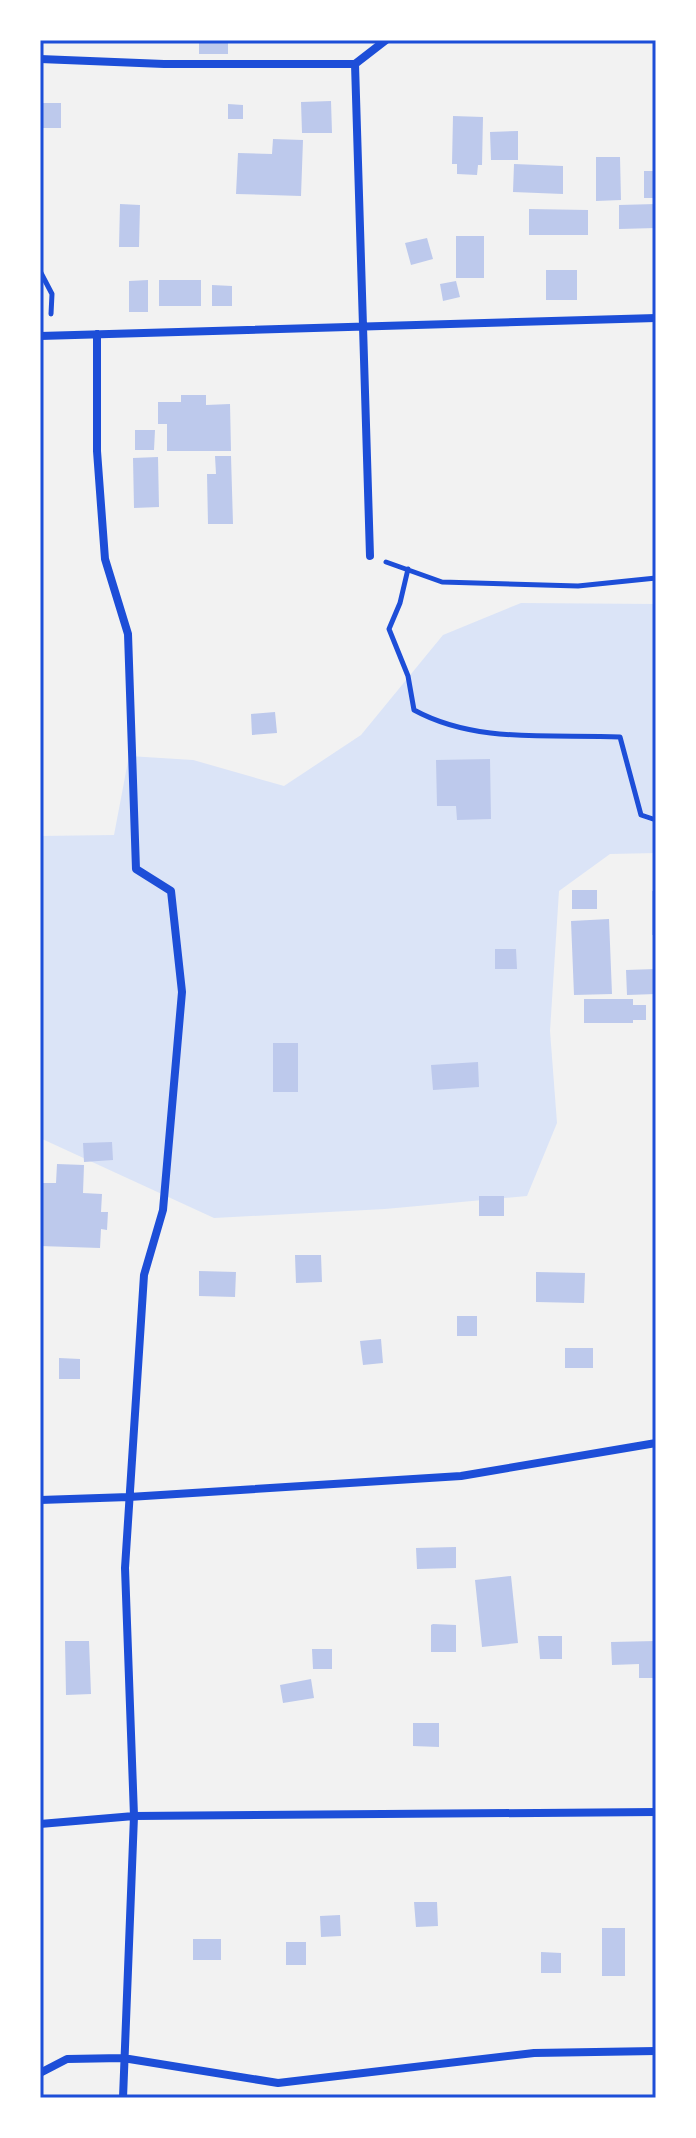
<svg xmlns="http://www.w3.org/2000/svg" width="696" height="2138" font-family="'PT Sans Narrow',sans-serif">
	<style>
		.green { fill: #dbe4f7 }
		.building { fill: #bdc9ec }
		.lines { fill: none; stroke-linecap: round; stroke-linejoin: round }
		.path { stroke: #1d4ed8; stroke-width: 5 }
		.minor { stroke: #1d4ed8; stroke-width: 8 }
		.neatline { fill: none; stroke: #1d4ed8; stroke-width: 3 }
	</style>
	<rect width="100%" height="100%" fill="#f2f2f2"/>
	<path class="green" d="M521,603L656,604V853L610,854L559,891L550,1031L557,1123L527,1196L385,1209L214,1218L40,1138V836L114,835L129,756L193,760L284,786L361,735L443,635Z"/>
	<path class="building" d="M199,40H228V54H199Z
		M331,101L332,133H302L301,102Z
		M40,103H61V128H40Z
		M228,104L243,105V119H228Z
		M453,116L483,117L482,165H478L477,175L457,174V164H452Z
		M518,131V160H491L490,132Z
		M273,139L303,140L301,196L236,194L238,153L272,154Z
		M596,157H620L621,200L596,201Z
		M514,164L563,166V194L513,192Z
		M644,171H656V198H644Z
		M120,204L140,205L139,247H119Z
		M656,204V228L619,229V205Z
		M529,209L588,210V235H529Z
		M456,236H484V278H456Z
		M427,238L433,259L411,265L405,243Z
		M546,270H577V300H546Z
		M148,280V312H129V281Z
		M159,280H201V306H159Z
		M456,281L460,297L443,301L440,284Z
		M212,285L232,286V306H212Z
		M181,395H206V405L230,404L231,451H167V424H158V402H181Z
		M135,430H155L154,450H135Z
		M215,456H231L233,524H208L207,474H216Z
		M158,457L159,507L134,508L133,458Z
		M275,712L277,733L252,735L251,714Z
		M490,759L491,819L457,820L456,806H437L436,760Z
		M572,890H597V909H572Z
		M652,891H656V935H652Z
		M609,919L612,994L574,995L571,921Z
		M495,949H516L517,969H495Z
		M656,969V994L627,995L626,970Z
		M584,999H633V1005H646V1020H633V1023H584Z
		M273,1043H298V1092H273Z
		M478,1062L479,1087L433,1090L431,1065Z
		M112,1142L113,1160L84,1162L83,1143Z
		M57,1164L84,1165L83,1193L102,1194L101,1212H108L107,1230L101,1229L100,1248L40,1246V1183H56Z
		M479,1196H504V1216H479Z
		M295,1255H321L322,1282L296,1283Z
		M199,1271L236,1272L235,1297L199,1296Z
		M536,1272L585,1273L584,1303L536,1302Z
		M457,1316H477V1336H457Z
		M381,1339L383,1363L363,1365L360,1341Z
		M565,1348H593V1368H565Z
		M59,1358L80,1359V1379H59Z
		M456,1547V1568L417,1569L416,1548Z
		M511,1576L518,1643L482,1647L475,1580Z
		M433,1624L456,1625V1652H431V1625Z
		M538,1636H562V1659H540Z
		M65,1641H89L91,1694L66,1695Z
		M656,1641V1678H639V1664L612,1665L611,1642Z
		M312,1649H332V1669H313Z
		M311,1679L314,1698L283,1703L280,1685Z
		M413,1723H439V1747L413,1746Z
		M414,1902H437L438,1926L416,1927Z
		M340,1915L341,1936L321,1937L320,1916Z
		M602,1928H625V1976H602Z
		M193,1939H221V1960H193Z
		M286,1942H306V1965H286Z
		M541,1952L561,1953V1973H541Z"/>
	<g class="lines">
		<path class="path" d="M40,271L52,294L51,314
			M386,562L442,582L578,586L656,578
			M408,569L400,603L389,629L408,676L414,710C476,744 551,734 620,737L641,815L656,820"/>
		<path class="minor" d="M40,59L164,64H355L386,40
			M355,64L370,556
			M97,334V451L105,559L128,634L136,869L171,891L182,992L163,1210L144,1275L125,1568L134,1816L123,2098
			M40,336L656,318
			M40,1500L129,1497L461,1476L656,1443
			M40,1824L134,1816L656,1812
			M40,2073L67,2059L123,2058L278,2083L534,2053L656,2051"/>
	</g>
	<rect width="696" height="2138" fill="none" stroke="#ffffff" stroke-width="84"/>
	<rect x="42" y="42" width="612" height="2054" class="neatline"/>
</svg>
